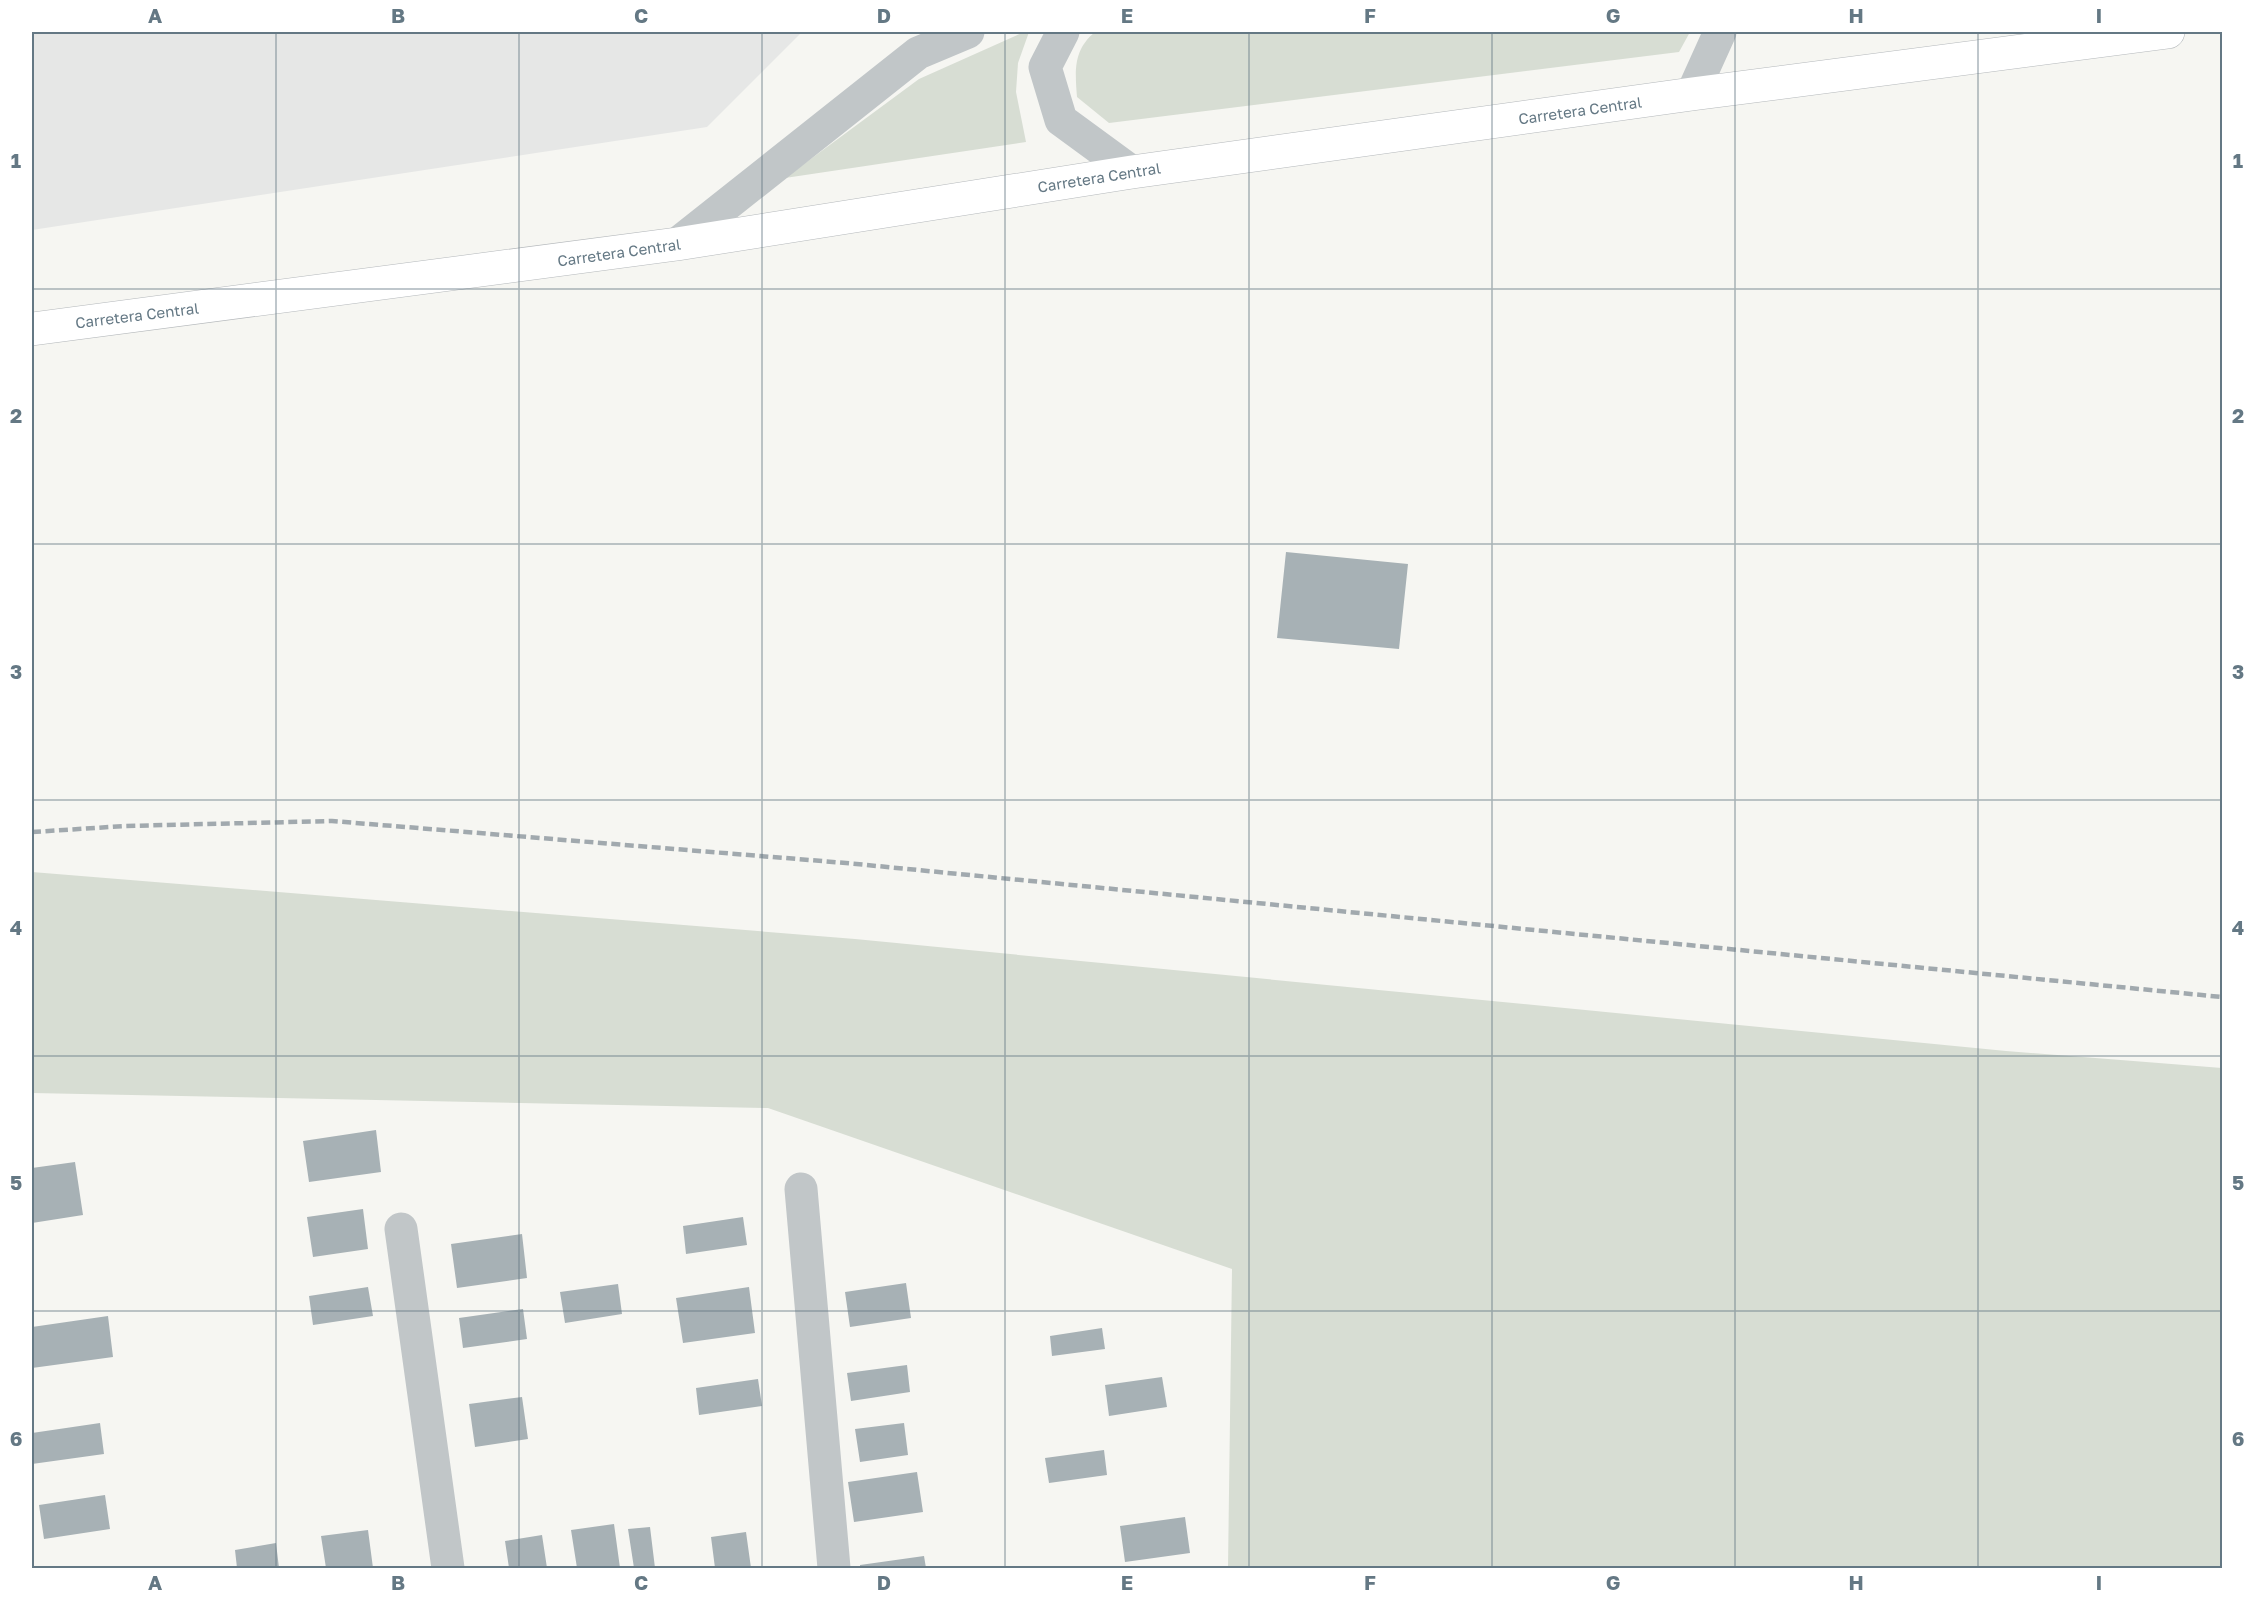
<svg xmlns="http://www.w3.org/2000/svg" width="2254" height="1600" font-family="'Golos Text',sans-serif">
	<style>
		.built { fill: #e6e7e6 }
		.green { fill: #d7ddd3 }
		.building { fill: #a7b1b5 }
		.lines { fill: none; stroke-linecap: round; stroke-linejoin: round }
		.highway-casing { stroke: #b4b8bb; stroke-width: 34 }
		.minor { stroke: #c1c6c8; stroke-width: 33 }
		.highway { stroke: #fff; stroke-width: 33 }
		.rail { stroke: #a1a9ae; stroke-width: 4.5; stroke-dasharray: 9 4.5; stroke-linecap: butt }
		.grid { fill: none; stroke: #647884; stroke-width: 1.5; stroke-opacity: 0.55 }
		.labels { text-anchor: middle; dominant-baseline: central; stroke-width: 6; stroke-linejoin: round; paint-order: stroke }
		.street-label { font-size: 15px; fill: #647884; stroke: #fff }
		.neatline { fill: none; stroke: #647884; stroke-width: 2 }
		.grid-label { font-size: 20px; text-anchor: middle; font-weight: bold; fill: #647884 }
	</style>
	<rect width="100%" height="100%" fill="#f6f6f2"/>
	<path class="built" d="M32,32H802L707,127L32,230Z"/>
	<path class="green" d="M1024,32H1029L1018,63L1016,92L1026,142L785,178L919,79Z
		M1095,32H1690L1679,52L1109,123L1077,97C1075,71 1073,50 1095,32Z
		M32,872L855,939L2006,1051L2222,1068V1568H1228L1232,1269L768,1108L32,1093Z"/>
	<path class="building" d="M1286,552L1408,564L1399,649L1277,638Z
		M376,1130L381,1172L309,1182L303,1141Z
		M75,1162L83,1215L32,1223V1168Z
		M363,1209L368,1249L313,1257L307,1217Z
		M743,1217L747,1245L686,1254L683,1226Z
		M522,1234L527,1278L457,1288L451,1244Z
		M906,1283L911,1318L850,1327L845,1292Z
		M618,1284L622,1314L565,1323L560,1292Z
		M368,1287L373,1316L313,1325L309,1296Z
		M749,1287L755,1333L683,1343L676,1298Z
		M523,1309L527,1339L463,1348L459,1318Z
		M108,1316L113,1357L32,1368V1327Z
		M1102,1328L1105,1349L1052,1356L1050,1336Z
		M907,1365L910,1392L851,1401L847,1373Z
		M1162,1377L1167,1407L1109,1416L1105,1385Z
		M758,1379L762,1406L699,1415L696,1388Z
		M522,1397L528,1439L475,1447L469,1404Z
		M100,1423L104,1454L32,1464V1433Z
		M904,1423L908,1455L860,1462L855,1429Z
		M1104,1450L1107,1475L1049,1483L1045,1458Z
		M917,1472L923,1512L854,1522L848,1482Z
		M105,1495L110,1529L44,1539L39,1505Z
		M1185,1517L1190,1553L1125,1562L1120,1526Z
		M614,1524L620,1568H577L571,1530Z
		M650,1527L655,1568H634L628,1529Z
		M368,1530L373,1568H326L321,1536Z
		M746,1532L751,1568H715L711,1537Z
		M542,1535L547,1568H509L505,1541Z
		M276,1543L279,1568H237L235,1550Z
		M924,1556L926,1568H860V1565Z"/>
	<g class="lines">
		<g class="highway-casing">
			<path id="highway" d="M32,329L677,244L1132,172L1692,94L2168,32"/>
		</g>
		<path class="minor" d="M1063,32L1045,67L1061,120L1132,172
			M1692,94L1720,32
			M677,244L918,53L968,32
			M801,1189L834,1568
			M401,1229L448,1568"/>
		<use href="#highway" class="highway"/>
		<path class="rail" d="M32,832L125,826L332,821L846,863L2222,997"/>
	</g>
	<path class="grid" d="M276,32V1568M519,32V1568M762,32V1568M1005,32V1568M1249,32V1568M1492,32V1568M1735,32V1568M1978,32V1568M32,289H2222M32,544H2222M32,800H2222M32,1056H2222M32,1311H2222"/>
	<g class="labels">
		<g class="street-label">
			<text transform="translate(1580 110) rotate(-8)">Carretera Central</text>
			<text transform="translate(1099 177) rotate(-9)">Carretera Central</text>
			<text transform="translate(619 252) rotate(-8)">Carretera Central</text>
			<text transform="translate(137 315) rotate(-7)">Carretera Central</text>
		</g>
	</g>
	<rect width="2254" height="1600" fill="none" stroke="#ffffff" stroke-width="66"/>
	<rect x="33" y="33" width="2188" height="1534" class="neatline"/>
	<g class="grid-label">
		<text x="155" y="23">A</text>
		<text x="398" y="23">B</text>
		<text x="641" y="23">C</text>
		<text x="884" y="23">D</text>
		<text x="1127" y="23">E</text>
		<text x="1370" y="23">F</text>
		<text x="1613" y="23">G</text>
		<text x="1856" y="23">H</text>
		<text x="2099" y="23">I</text>
		<text x="16" y="168">1</text>
		<text x="2238" y="168">1</text>
		<text x="16" y="423">2</text>
		<text x="2238" y="423">2</text>
		<text x="16" y="679">3</text>
		<text x="2238" y="679">3</text>
		<text x="16" y="935">4</text>
		<text x="2238" y="935">4</text>
		<text x="16" y="1190">5</text>
		<text x="2238" y="1190">5</text>
		<text x="16" y="1446">6</text>
		<text x="2238" y="1446">6</text>
		<text x="155" y="1590">A</text>
		<text x="398" y="1590">B</text>
		<text x="641" y="1590">C</text>
		<text x="884" y="1590">D</text>
		<text x="1127" y="1590">E</text>
		<text x="1370" y="1590">F</text>
		<text x="1613" y="1590">G</text>
		<text x="1856" y="1590">H</text>
		<text x="2099" y="1590">I</text>
	</g>
</svg>
